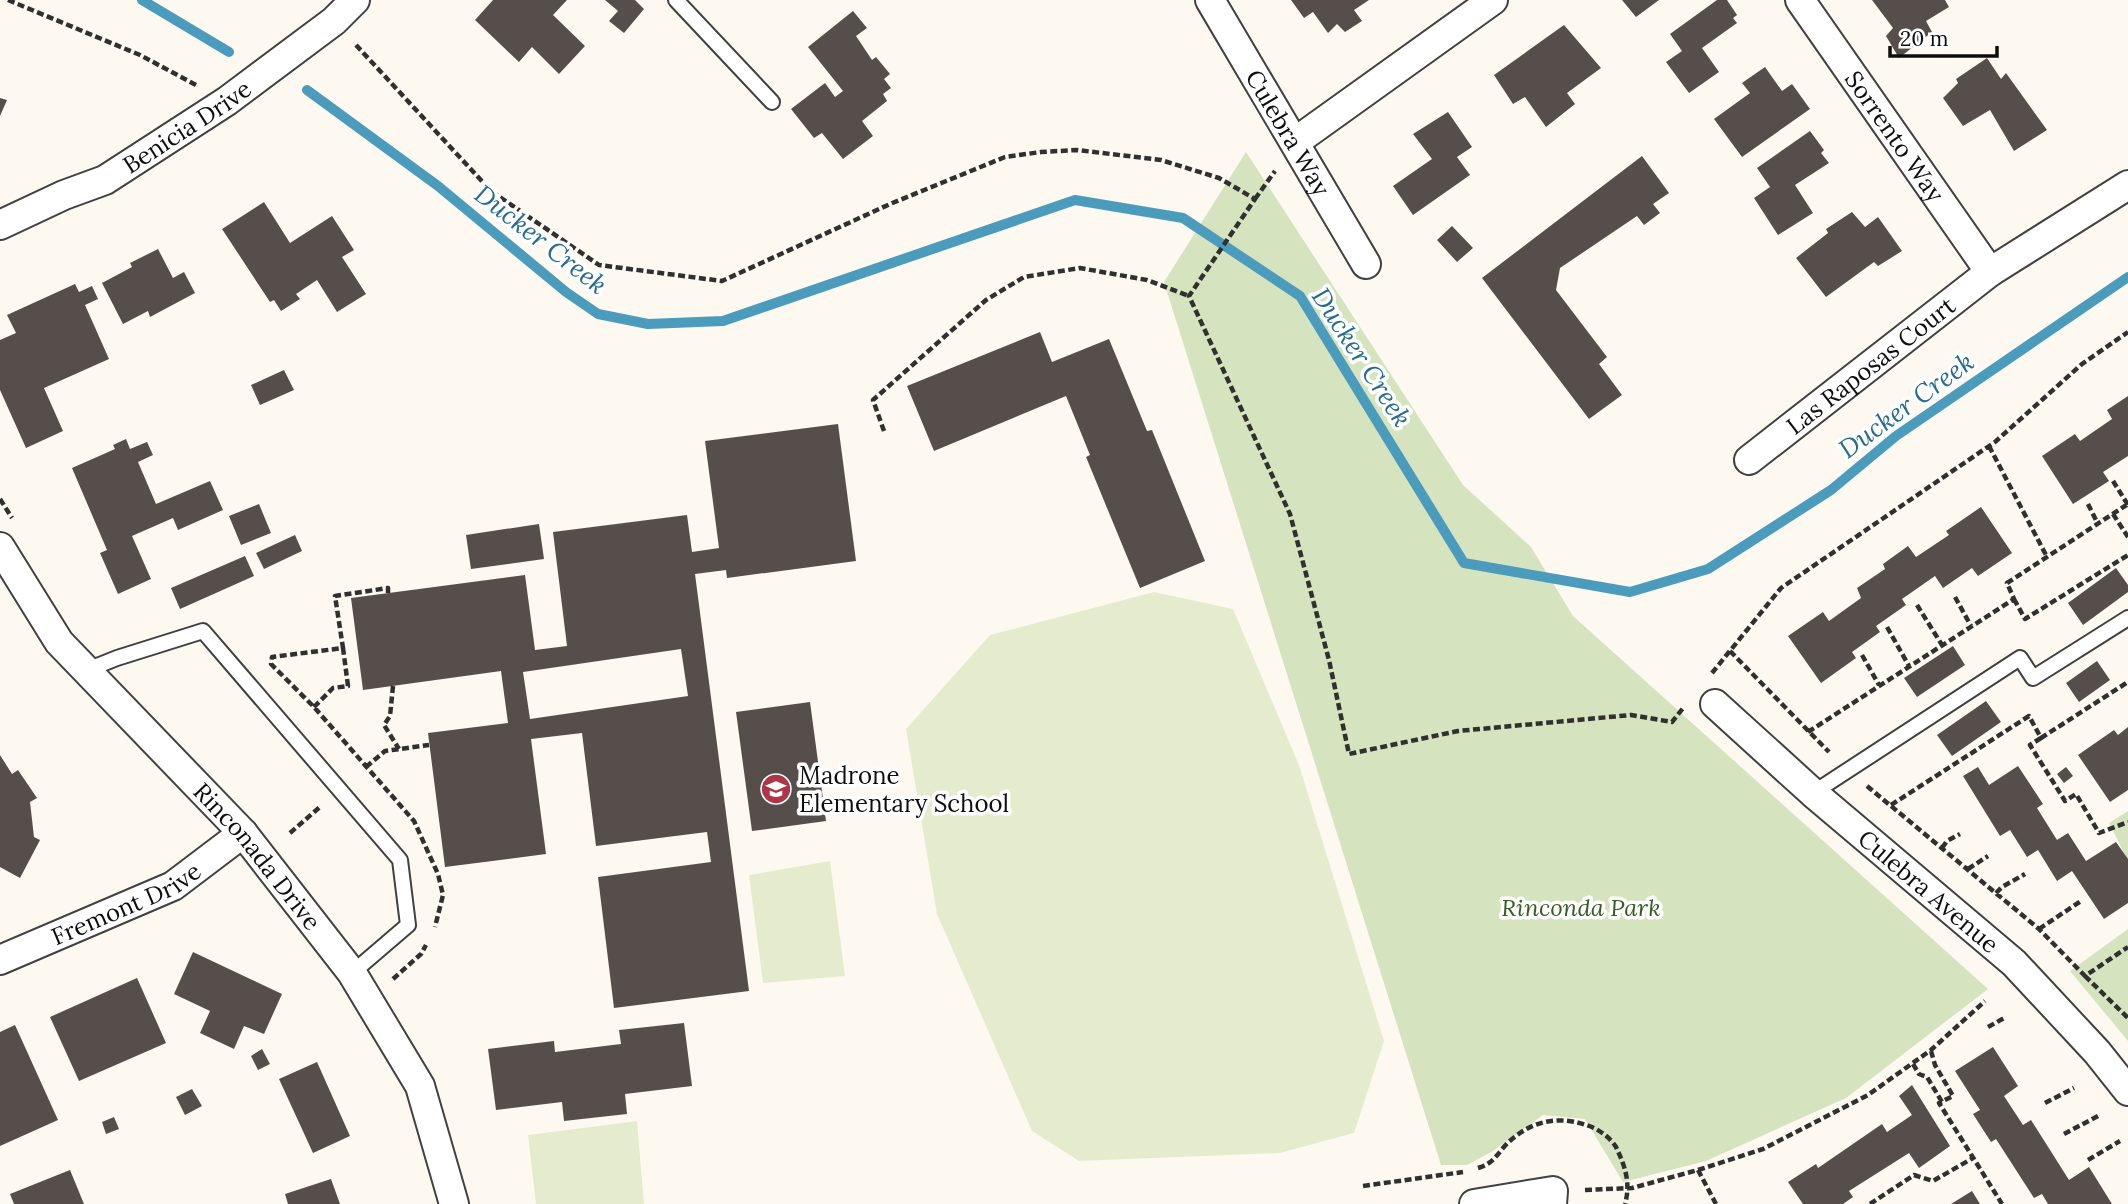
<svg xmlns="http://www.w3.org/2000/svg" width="2128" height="1204" font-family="Lora,serif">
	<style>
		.green { fill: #d5e3be }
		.pitch { fill: #e5ecce }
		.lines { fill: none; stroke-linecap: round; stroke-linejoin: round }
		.stream { stroke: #4b9bbc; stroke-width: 10 }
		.building { fill: #554e4b; fill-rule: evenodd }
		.service-casing { stroke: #414141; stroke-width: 18 }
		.minor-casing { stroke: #414141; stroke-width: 32 }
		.path { stroke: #303030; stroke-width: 4.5; stroke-dasharray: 7 3.5; stroke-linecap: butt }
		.service { stroke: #fff; stroke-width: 14 }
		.minor { stroke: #fff; stroke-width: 28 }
		.labels { text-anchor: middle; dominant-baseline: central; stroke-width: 7; stroke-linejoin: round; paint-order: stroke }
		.street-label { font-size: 24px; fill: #0e0e0e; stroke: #fff }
		.poi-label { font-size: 24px; fill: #0e0e0e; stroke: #fff; text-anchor: start }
		.park-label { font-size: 24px; font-style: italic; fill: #375d26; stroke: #fff }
		.water-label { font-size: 26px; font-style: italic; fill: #276c8f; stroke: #fff }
	</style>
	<rect width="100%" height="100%" fill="#fdf9f0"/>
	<path class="green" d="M1246,152L1463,485L1531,547L1573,616L1988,989L1846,1098L1706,1161L1623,1182L1585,1119L1543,1115L1493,1151L1467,1165H1441L1164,282Z
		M2128,811V861L2109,823Z
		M2128,929V1041L2070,971Z"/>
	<path class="pitch" d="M1154,592L1233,609L1299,765L1384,1041L1354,1133L1280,1153L1079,1161L1032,1131L937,914L906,729L990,635Z
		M830,861L845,976L763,983L749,875Z
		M637,1121L644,1204H536L528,1135Z"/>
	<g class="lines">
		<path class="stream" d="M142,0L229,52
			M307,90L438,186L566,292L598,314L648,324L723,321L1075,200L1183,218L1300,296L1464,563L1630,592L1708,569L1831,490L1896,436L2128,277"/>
	</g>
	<path class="building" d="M493,0H567L553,15L585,46L559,74L532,47L519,62L475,20Z
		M605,0H635L644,9L624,33L609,21L618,11Z
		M1291,0H1369L1354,10L1362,21L1345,32L1337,24L1328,33L1313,12L1304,18Z
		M1622,0H1659L1636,17Z
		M1717,0H1727L1737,15L1733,18L1737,23L1702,48L1719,72L1689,93L1666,62L1682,51L1670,34Z
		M1872,0H1945L1949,7L1926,21L1932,32L1899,58L1886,36L1893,28Z
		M853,11L867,28L856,36L872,60L876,57L890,74L884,79L891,88L883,94L887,101L862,121L873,136L843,159L822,133L814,138L791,109L825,83L835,97L843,91L808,47Z
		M1564,25L1601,68L1567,93L1575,104L1546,127L1525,97L1513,104L1494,75Z
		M1987,58L2001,79L2006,73L2047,130L2014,151L1990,110L1963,126L1943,98L1958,83L1956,79Z
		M1765,67L1782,91L1792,84L1810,109L1742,157L1714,119L1750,93L1742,83Z
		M0,98L7,100L0,116Z
		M1448,112L1472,147L1457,157L1470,175L1413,215L1393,186L1432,159L1413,134Z
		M1810,131L1824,150L1821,153L1829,163L1795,185L1813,213L1778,235L1754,198L1770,187L1757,168Z
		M1642,156L1669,193L1653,204L1660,213L1644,225L1637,216L1560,268L1556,290L1607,357L1599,364L1622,395L1589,419L1482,278Z
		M264,202L290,243L332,216L354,250L342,257L366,294L337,312L317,280L296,294L300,299L281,311L274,300L270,302L222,229Z
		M1852,212L1865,227L1878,217L1902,251L1878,266L1874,262L1826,297L1796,258L1828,233L1826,229Z
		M1452,226L1473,248L1457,262L1437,240Z
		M158,249L173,278L184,272L195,293L150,317L148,311L123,324L102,283L132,267L130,263Z
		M75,284L79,292L92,286L98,299L85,305L109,359L44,388L63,431L26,448L0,390V340L16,333L7,315Z
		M1040,332L1052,362L1109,339L1147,431L1152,430L1205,561L1140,588L1086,457L1090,455L1066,396L934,451L907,386Z
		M284,370L294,390L260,405L251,385Z
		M2128,396V456L2103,472L2109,481L2073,504L2042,456L2075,434L2080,441L2112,419L2107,410Z
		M838,424L856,561L727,578L726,570L695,574L749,991L614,1008L598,877L711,862L707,832L596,846L582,733L531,739L546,854L445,867L428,733L508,723L501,671L363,690L351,598L525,575L535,650L567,646L553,532L687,515L692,552L719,548L705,441ZM681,649L688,696L530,719L523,672Z
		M126,439L130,449L147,442L153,455L138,462L156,504L210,481L223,510L178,530L173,518L132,536L151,579L118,594L100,553L107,550L72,468L115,449L113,445Z
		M259,504L271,533L241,545L229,516Z
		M1981,507L2012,553L1978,576L1972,568L1943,588L1935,576L1902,599L1906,605L1876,626L1880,632L1852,652L1856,658L1821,683L1788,636L1823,612L1829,621L1861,598L1857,588L1885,569L1883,564L1908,546L1916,557L1949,535L1946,531Z
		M539,524L544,559L471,569L466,535Z
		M295,535L302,551L264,569L256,553Z
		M245,556L254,576L180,609L171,588Z
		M2116,568L2128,585V592L2083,625L2068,603Z
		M1953,646L1965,665L1917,697L1904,678Z
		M2097,661L2110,680L2079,702L2066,683Z
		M1986,701L2001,722L1952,756L1937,735Z
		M810,702L826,821L752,831L736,712Z
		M2128,727V790L2110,802L2078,755L2114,730L2118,735Z
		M0,755L12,774L18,770L37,798L30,802L34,837L40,840L20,878L0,867Z
		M2018,766L2043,804L2037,808L2057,840L2068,833L2086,861L2116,842L2128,859V903L2104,919L2072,871L2057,881L2038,850L2027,857L2010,830L2000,836L1963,776L1978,767L1989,785Z
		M2066,767L2073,776L2064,783L2057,774Z
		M193,952L282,994L264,1034L244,1026L234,1049L200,1033L210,1011L174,994Z
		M137,978L166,1043L79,1081L50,1017Z
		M684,1023L692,1086L625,1094L627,1114L564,1121L562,1102L496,1110L488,1049L554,1041L555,1052L621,1044L619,1030Z
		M15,1025L58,1120L0,1146V1032Z
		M1993,1047L2018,1086L2004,1096L2023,1125L2031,1120L2069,1180L2089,1167L2112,1204H2048L2042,1194L2034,1198L1996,1139L1991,1142L1973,1114L1980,1110L1955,1071Z
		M262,1049L270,1064L258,1070L251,1056Z
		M317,1062L350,1136L313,1153L279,1079Z
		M1912,1085L1950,1146L1919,1168L1909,1153L1849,1191L1853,1197L1843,1204H1803L1788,1182L1816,1164L1818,1168L1882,1124L1887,1132L1912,1115L1899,1096Z
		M192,1089L202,1106L185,1115L176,1097Z
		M114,1117L119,1129L106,1134L102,1122Z
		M70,1170L84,1204H14L10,1194Z
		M331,1179L340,1204H288L285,1194Z
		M1972,1191L1980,1204H1951Z"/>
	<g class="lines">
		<g class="service-casing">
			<path id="service" d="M676,0L772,102
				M87,670L117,658L203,631L400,860L408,925L352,973
				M1813,793L2020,658L2033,678L2128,618"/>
		</g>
		<g class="minor-casing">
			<g id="minor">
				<path id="s1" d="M1210,0L1366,264"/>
				<path id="s2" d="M1800,0L1990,272"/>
				<path d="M1295,142L1493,0"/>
				<path id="s3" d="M0,225L64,195L105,180L227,101L334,21L355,0"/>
				<path id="s4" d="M1749,460L1990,272L2128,185"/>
				<path id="s5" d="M0,547L59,642L243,833L352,973L420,1086L454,1204"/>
				<path id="s6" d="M1715,704L1813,793L2014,963L2097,1052L2128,1091"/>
				<path id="s7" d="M0,960L173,886L243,833"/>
				<path d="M1474,1204L1553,1191L1552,1204"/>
			</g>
		</g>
		<path class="path" d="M8,0L140,55L196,85
			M356,45L491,191L599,265L722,281L890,204L1005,157L1041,152L1077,150L1161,160L1219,178L1255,199L1189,296L1290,514L1329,660L1349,754L1458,731L1631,715L1672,722L1684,707
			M1255,199L1275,171
			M884,431L873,400L986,300L1024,277L1080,268L1147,280L1189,296
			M1989,446L2047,557
			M2113,481L2128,505
			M0,499L12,518
			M2088,504L2098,524
			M2113,514L2128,537
			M388,593V588L335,596L343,648L272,657L271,664L314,707L414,821L438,874L443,895L435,927
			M1955,597L1971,626
			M2014,599L2025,619L2128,555
			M1917,605L1942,645
			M1887,627L1909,666
			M1730,651L1829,752
			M1862,655L1879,685
			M1712,673L1781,588L1995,442L2082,364L2128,332
			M393,686L390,716L384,725L399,749
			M314,707L333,688L348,686L343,648
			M1808,732L2014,599L2007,583L2128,504
			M2041,738L2030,745L2065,801L2076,794L2099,833L2128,822
			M366,767L385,751L429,745
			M1867,786L2039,929L2085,976L2128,947
			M1891,805L2029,716L2041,738L2128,682
			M290,833L321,806
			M1942,848L1947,841L1960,834
			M1968,869L1988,856
			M1996,893L2002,887L2025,874
			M2039,929L2081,901
			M2085,976L2128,1018
			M393,979L421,954L426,945
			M1988,1027L2006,1017
			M1931,1051L1935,1065L1953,1096L1939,1103L2002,1204
			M1913,1064L1919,1074L1927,1077L1942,1102
			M2045,1103L2074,1088
			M2064,1134L2098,1116
			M2088,1160L2120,1141
			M1478,1168C1491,1164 1495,1158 1503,1148C1525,1123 1555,1114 1586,1125C1597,1128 1610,1137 1616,1147C1625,1166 1631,1183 1625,1204
			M1698,1170L1716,1204
			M1363,1186L1463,1172
			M1585,1190L1632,1188L1698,1170L1763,1149L1868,1095L1931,1050L1985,1001
			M1870,1204L1914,1175L1933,1181L1973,1158"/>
		<use href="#service" class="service"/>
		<use href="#minor" class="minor"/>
	</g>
	<defs>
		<g id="school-disc" transform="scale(1.575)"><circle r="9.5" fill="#ac3749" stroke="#fff"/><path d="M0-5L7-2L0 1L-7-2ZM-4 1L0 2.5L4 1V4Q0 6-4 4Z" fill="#fff"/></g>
	</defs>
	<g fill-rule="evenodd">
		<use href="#school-disc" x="776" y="789"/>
	</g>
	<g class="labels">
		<g class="street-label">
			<text stroke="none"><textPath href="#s3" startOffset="212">Benicia Drive</textPath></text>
			<text stroke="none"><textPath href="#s1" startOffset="154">Culebra Way</textPath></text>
			<text stroke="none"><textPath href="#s2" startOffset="166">Sorrento Way</textPath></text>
			<text stroke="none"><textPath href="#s4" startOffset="154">Las Raposas Court</textPath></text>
			<text stroke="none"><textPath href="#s5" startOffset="404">Rinconada Drive</textPath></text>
			<text stroke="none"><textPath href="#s6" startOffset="284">Culebra Avenue</textPath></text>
			<text stroke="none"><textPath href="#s7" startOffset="138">Fremont Drive</textPath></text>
		</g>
		<g class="poi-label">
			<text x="799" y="775">Madrone<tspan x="799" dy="28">Elementary School</tspan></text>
		</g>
		<g class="park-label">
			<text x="1581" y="907">Rinconda Park</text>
		</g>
		<g class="water-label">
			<text transform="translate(541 239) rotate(38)">Ducker Creek</text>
			<text transform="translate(1362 357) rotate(57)">Ducker Creek</text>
			<text transform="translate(1906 405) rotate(-36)">Ducker Creek</text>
		</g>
	</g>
	<path d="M1890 46v10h107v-10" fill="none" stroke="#0e0e0e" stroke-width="3.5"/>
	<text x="1900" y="46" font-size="21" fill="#0e0e0e" stroke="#ffffff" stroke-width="5" paint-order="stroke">20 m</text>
</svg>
